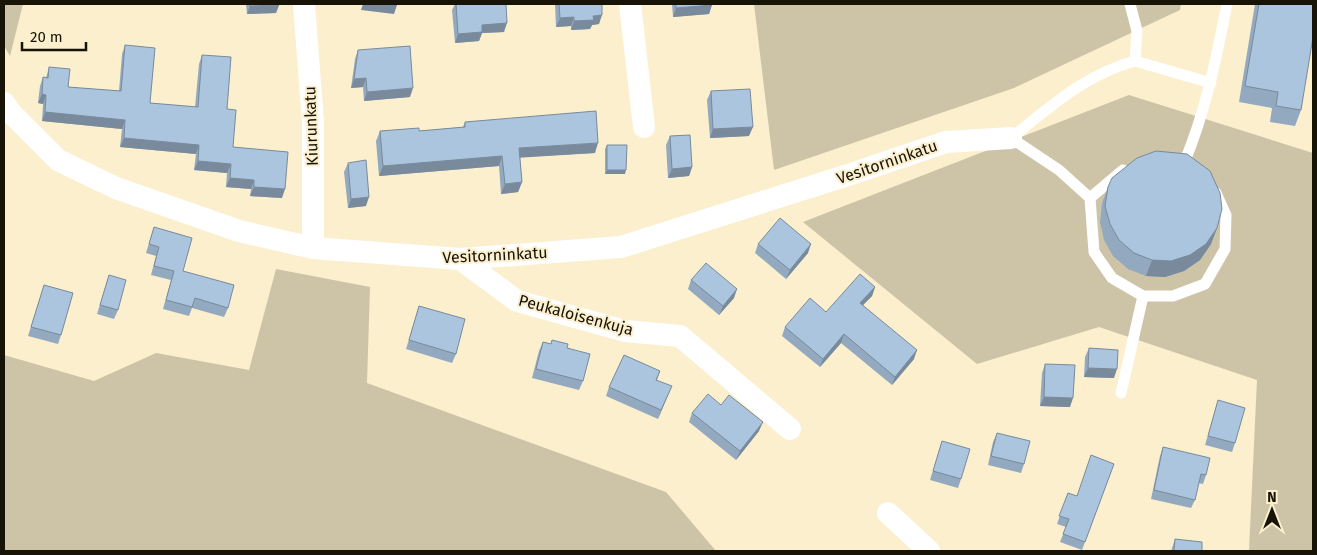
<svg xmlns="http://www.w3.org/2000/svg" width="1317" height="555" font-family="'Fira Sans',sans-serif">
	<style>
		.green { fill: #cdc3a7 }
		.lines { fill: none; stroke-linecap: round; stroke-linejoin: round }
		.service { stroke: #fff; stroke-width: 11 }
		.minor { stroke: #fff; stroke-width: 22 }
		.wall { fill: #93a9bf }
		.shaded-wall { fill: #788a9b }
		.building { fill: #abc5de; stroke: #788a9b }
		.labels { text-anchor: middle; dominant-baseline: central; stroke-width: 4; stroke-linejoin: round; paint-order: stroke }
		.street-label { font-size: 16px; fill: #171307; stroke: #fbefce }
	</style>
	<rect width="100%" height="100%" fill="#fbefce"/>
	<path class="green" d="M4,4H23L10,56L4,46Z
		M754,4H1181L1180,10L1014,88L774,170Z
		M1129,95L1313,153V551H1249L1257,380L1099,327L977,364L803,222Z
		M276,269L370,287L367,383L666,492L716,551H4V355L94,381L156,353L249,370Z"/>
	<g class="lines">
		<path class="service" d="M1130,4L1137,31L1135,61C1086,74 1050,107 1011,138L1059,170L1090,198L1094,252L1112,278L1143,296H1173L1205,284L1225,249L1226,215L1216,193
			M1135,61L1211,83
			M1184,163C1206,111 1216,59 1227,4
			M1090,198L1123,170
			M1121,393L1143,296"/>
		<path class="minor" d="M304,4L313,122V248
			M630,4L644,127
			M4,103L11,113L58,160L116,188L239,231L313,248L460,259L621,247L851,174L946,142L1011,138
			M460,259L517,301L625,331L680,336L790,429
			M888,513L929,551"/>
	</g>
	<path class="wall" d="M246,4H279V5L276,13L247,14Z
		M455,4H506L504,32L482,33L479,41L455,43L452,10Z
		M555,4H602L599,24L592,25L590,29L571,30V26L556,27Z
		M672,4H712L709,14L673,17Z
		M1255,4H1313L1301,110L1295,126L1270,122L1272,108L1239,102Z
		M125,45L150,103L195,107L199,64L202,55L227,109L233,147L282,198L250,196L251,189L226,187L227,173L194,170L196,154L120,147L122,129L42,121L43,104L38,103L40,86L43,77L46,78L49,67L68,87L119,91L122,54Z
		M358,50L410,97L364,101L363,87L351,88L355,59Z
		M711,91L749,136L710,138L707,100Z
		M465,122L595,153L520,157L522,182L518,192L501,194L499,166L379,176L376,141L380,131H419L463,127Z
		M670,136L692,167L689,176L668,178L666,145Z
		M607,145L625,174H605V149Z
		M348,163L366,206L348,208L344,172Z
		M1108,187L1217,228L1211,244L1200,260L1184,271L1165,277L1146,276L1128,269L1113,256L1104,240L1100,222L1102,203Z
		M154,227L183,271L228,308L224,317L192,308L189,316L163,309L171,280L151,275L156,256L146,253Z
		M758,244L808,253L786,279L755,253Z
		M109,275L118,310L114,319L97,314Z
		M691,280L734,298L719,315L688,289Z
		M44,285L61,335L58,344L28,336Z
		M875,287L872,296L863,305L914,359L892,385L841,343L820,367L782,336L785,327L826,312Z
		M419,306L456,354L452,363L406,349Z
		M552,340L567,348L583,381L579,390L532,378L539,351L543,342L551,344Z
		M1089,348L1114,378L1084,377L1085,357Z
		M1045,364L1070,407L1040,406L1042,373Z
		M660,371L657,380L668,395L658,419L606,396L609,387Z
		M1218,400L1235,443L1232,452L1205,445Z
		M721,405L759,431L736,460L689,422L692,413Z
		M997,433L1024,464L1021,473L988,465L993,442Z
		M942,441L961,479L958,488L930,480Z
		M1163,447L1206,475L1203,484L1198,483L1195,500L1191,508L1151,499L1160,456Z
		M1114,464L1082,550L1060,542L1066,527L1057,524L1068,493L1076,496Z
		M1175,539L1202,551H1171Z"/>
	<path class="shaded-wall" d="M363,4H386L397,5L394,14L361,10Z
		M279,5L276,13L247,14L250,6Z
		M712,5L709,14L673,17L676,8Z
		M602,15L599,24L592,25L590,29L571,30L574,21L593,16Z
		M574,17L571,26L556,27L560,18Z
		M507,23L504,32L482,33L479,41L455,43L458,34L482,25Z
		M366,78L363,87L351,88L354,79Z
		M413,88L410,97L364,101L367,92Z
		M42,94L46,95L43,104L38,103Z
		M45,112L125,120L122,129L42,121Z
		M753,127L749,136L710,138L713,129Z
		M124,138L199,145L196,154L120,147Z
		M598,143L595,153L515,158L519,148Z
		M502,156L499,166L379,176L383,166Z
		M198,161L231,164L227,173L194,170Z
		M692,167L689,176L668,178L672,169Z
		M607,170H626L625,174H605Z
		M230,178L254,180L251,189L226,187Z
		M522,182L518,192L501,194L505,184Z
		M254,187L285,189L282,198L250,196Z
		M369,197L366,206L348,208L351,199Z
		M1217,228L1211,244L1200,260L1184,271L1165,277L1146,276L1152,260Z
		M811,244L808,253L786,279L790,270Z
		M875,287L872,296L857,311L860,303Z
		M737,289L734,298L719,315L723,306Z
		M844,334L841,343L820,367L823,359Z
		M917,350L914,359L892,385L895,377Z
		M1088,368L1117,369L1114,378L1084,377Z
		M672,386L668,395L658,419L661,410Z
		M1044,397L1073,398L1070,407L1040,406Z
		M763,422L759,431L736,460L740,451Z"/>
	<path class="building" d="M250,4H279V5L250,6Z
		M386,4H398L397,5Z
		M456,4H506L507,23L482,25V32L458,34Z
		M559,4H602V15L593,16L594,20L574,21V17L560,18Z
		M676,4H712V5L676,8Z
		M1259,4H1313V37L1301,110L1276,106L1278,92L1245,86Z
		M125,45L155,48L150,103L198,107L202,55L231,57L227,109L236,110L233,147L288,152L285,189L254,187V180L230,178L231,164L198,161L199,145L124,138L125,120L45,112L46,95L42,94L43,77L48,78L49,67L70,69L68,87L121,91Z
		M410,46L413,88L367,92L366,78L354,79L358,50Z
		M750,89L753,127L713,129L711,91Z
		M596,111L598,143L519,148L522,182L505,184L502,156L383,166L380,131L419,128V131L465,127V122Z
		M690,135L692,167L672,169L670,136Z
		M607,145H627L626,170H607Z
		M1156,151L1187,154L1210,171L1220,193L1222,209L1217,228L1206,244L1190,255L1171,261L1152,260L1134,253L1119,240L1110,224L1105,206L1108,187L1112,178L1137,158Z
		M366,160L369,197L351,199L348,163Z
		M780,218L811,244L790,270L758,244Z
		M154,227L192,238L183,271L234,285L228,308L195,298L192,307L166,300L174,271L154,266L159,247L149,244Z
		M706,263L737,289L723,306L691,280Z
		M860,274L875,287L860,303L917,350L895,377L844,334L823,359L785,327L810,298L826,312Z
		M109,275L126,280L118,310L100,305Z
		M44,285L73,293L61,335L31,327Z
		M419,306L465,319L456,354L409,340Z
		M552,340L568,344L567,348L590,354L583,381L536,369L543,342L551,344Z
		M1089,348L1118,350L1117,369L1088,368Z
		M624,355L660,371L656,380L672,386L661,410L609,387Z
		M1045,364L1075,365L1073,398L1044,397Z
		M708,394L721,405L729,395L763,422L740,451L692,413Z
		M1218,400L1245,408L1235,443L1208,436Z
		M997,433L1030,441L1024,464L991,456Z
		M942,441L970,449L961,479L933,471Z
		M1163,447L1210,458L1206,475L1201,474L1195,500L1154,490Z
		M1091,455L1114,464L1085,542L1063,534L1069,519L1059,516L1068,493L1077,496Z
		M1175,539L1202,542V551H1174Z"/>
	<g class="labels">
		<g class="street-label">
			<text transform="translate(311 126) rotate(-92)">Kiurunkatu</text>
			<text transform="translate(887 162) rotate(-19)">Vesitorninkatu</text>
			<text transform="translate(495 255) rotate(-3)">Vesitorninkatu</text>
			<text transform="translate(576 315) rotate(15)">Peukaloisenkuja</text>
		</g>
	</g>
	<rect width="1317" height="555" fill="none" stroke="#171307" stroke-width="10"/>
	<g transform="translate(1272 510)" stroke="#fbefce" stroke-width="4" paint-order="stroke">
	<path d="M0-4L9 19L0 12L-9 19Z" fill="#171307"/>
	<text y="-8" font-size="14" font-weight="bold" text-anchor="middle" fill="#171307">N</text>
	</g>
	<path d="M22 42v8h64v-8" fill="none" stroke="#171307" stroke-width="2.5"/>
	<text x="30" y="42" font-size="15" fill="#171307" stroke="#fbefce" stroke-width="4" paint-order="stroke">20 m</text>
</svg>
